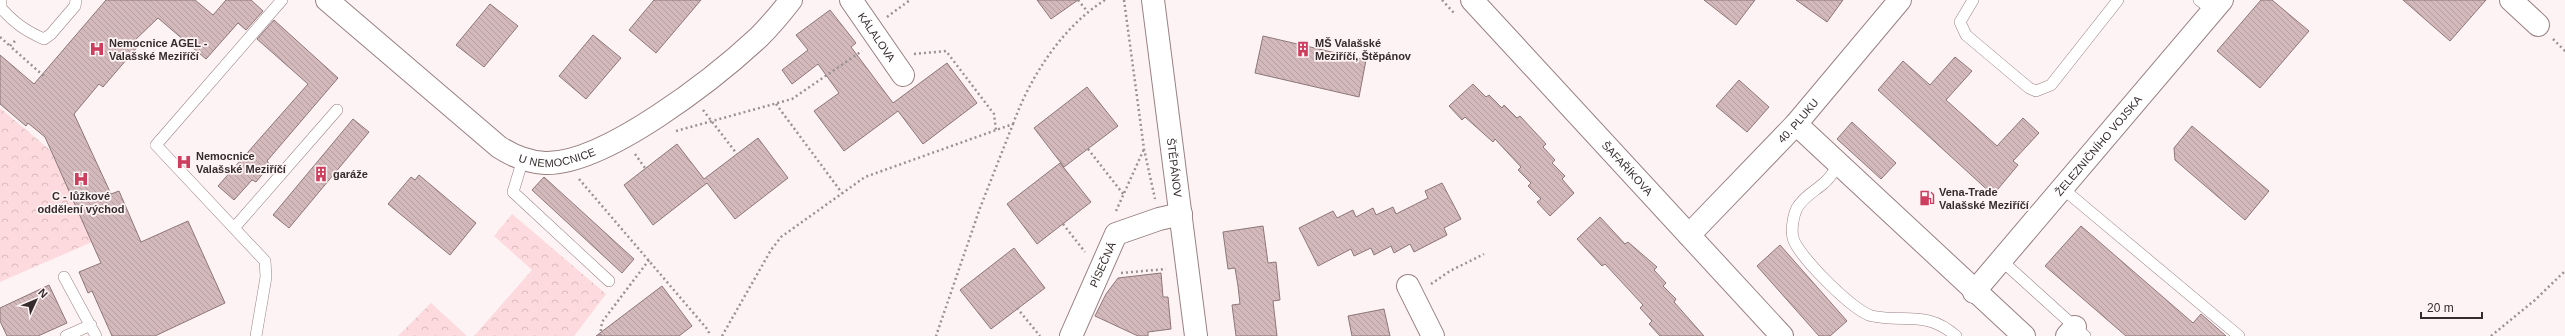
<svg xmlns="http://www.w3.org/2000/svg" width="2565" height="336" font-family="Arial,sans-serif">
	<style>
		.park { fill: url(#park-crowns) }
		.building { fill: url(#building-back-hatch); stroke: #8d7678 }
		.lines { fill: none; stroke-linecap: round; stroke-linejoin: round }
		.service-casing { stroke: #988083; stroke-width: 12 }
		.minor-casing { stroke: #988083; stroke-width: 24 }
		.tertiary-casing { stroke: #988083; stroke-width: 24 }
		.path { stroke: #9b9192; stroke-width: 2.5; stroke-dasharray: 2 3; stroke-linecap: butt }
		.service { stroke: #fff; stroke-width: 11 }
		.minor { stroke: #fff; stroke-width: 22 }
		.tertiary { stroke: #fff; stroke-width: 22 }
		.labels { text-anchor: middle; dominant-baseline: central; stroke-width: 3.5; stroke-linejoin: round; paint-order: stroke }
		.street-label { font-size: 11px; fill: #362c2d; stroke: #fef3f4 }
		.poi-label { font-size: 11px; font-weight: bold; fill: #362c2d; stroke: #fef3f4; text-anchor: start }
	</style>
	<defs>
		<pattern id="park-crowns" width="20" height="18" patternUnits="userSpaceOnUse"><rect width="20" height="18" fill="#fcdadd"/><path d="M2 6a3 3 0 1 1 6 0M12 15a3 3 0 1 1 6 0" fill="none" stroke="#d9bbbe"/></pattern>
		<pattern id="building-back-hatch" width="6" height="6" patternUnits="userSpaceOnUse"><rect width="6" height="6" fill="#d3b9bb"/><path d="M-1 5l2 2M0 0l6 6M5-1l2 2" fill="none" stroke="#b69fa1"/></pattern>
	</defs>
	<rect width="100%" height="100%" fill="#fef3f4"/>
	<path class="park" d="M0,108L50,150L92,242L0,282Z
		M512,214L606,294L574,336H474L532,270L494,236Z
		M431,303L467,336H398Z"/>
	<path class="building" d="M106,0H195L213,15L226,0H251L263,11L246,30L238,23L206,59L158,18L134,41L139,45L103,87L99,84L74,114L111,194L119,191L141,242L188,221L225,303L155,336H112L92,291L88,293L79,272L101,263L45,137L28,123L26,126L0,104V55L34,84Z
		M654,0H701L656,53L629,30Z
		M1037,0H1078L1051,19Z
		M1704,0H1755L1736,25Z
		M1796,0H1843L1827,22Z
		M2261,0H2272L2309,31L2260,88L2217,51Z
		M2403,0H2486L2450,41Z
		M490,4L518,26L484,67L456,45Z
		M830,10L856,43L851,47L893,103L947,63L977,103L923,144L898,111L844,151L814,111L839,93L818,64L792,84L782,70L808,50L796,35Z
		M274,20L338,78L267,161L270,165L256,182L252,180L234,200L218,186L308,84L257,39Z
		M593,35L621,58L586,99L559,76Z
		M1263,36L1366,60L1359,97L1255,73Z
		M1955,57L1972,71L1946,100L1997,146L2023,118L2039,133L2013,161L2018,165L1993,195L1878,90L1903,61L1930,85Z
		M1739,80L1769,107L1747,132L1716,106Z
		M1473,84L1486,97L1489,95L1502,108L1504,105L1517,118L1520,116L1546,144L1543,147L1555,160L1552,163L1565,176L1562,179L1574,193L1550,216L1537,202L1541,199L1528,186L1531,183L1518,170L1521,167L1495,139L1493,142L1465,117L1462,120L1449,106Z
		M1087,87L1118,126L1064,167L1034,128Z
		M353,119L369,132L289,228L273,215Z
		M1852,122L1896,163L1881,179L1837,139Z
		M2192,126L2269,191L2245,220L2175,160L2174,148Z
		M758,138L788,178L735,219L707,183L653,225L624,185L677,144L704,179Z
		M1060,163L1091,202L1037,244L1007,204Z
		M419,175L476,223L450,255L388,204L411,177L415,180Z
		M544,177L634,259L622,273L532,190Z
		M1442,183L1461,219L1444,228L1447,235L1414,252L1410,244L1394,253L1391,246L1374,255L1371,248L1354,256L1351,249L1318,266L1299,228L1333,211L1337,218L1353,210L1356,217L1373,208L1376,215L1393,207L1396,214L1428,198L1425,191Z
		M1600,217L1625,244L1628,242L1657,267L1654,270L1666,283L1663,286L1676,299L1674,302L1704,336H1660L1649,324L1652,321L1640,308L1643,305L1605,264L1602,266L1577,239Z
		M1263,226L1268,263L1276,262L1280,300L1273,301L1277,336H1236L1232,305L1240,304L1238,286L1235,268L1228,269L1223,232Z
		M2081,226L2193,323L2201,314L2226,336H2126L2045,266Z
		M1780,245L1847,321L1830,336H1819L1757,266Z
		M1014,248L1045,288L991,329L960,290Z
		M1161,273L1163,297H1168L1171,329L1148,332V336H1138L1095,316L1106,294L1118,278Z
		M49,285L67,323L38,336H7L0,321V308Z
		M662,286L692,326L679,336H596Z
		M1384,309L1390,336H1352L1348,316Z"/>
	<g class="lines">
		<g class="service-casing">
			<path id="service" d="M1,0V8C14,23 26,31 44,39L51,34L75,6L76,0
				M1973,0L1960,22L1966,35L2029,88L2036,91L2051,85L2118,0
				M2199,0L2213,11
				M523,159L513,192L609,281
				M1839,164C1834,171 1830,178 1824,183C1815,191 1803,197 1797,208C1793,216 1791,230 1793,238C1798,256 1854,312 1872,316C1906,323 1926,310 1956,336
				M2062,188L2239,336
				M234,228L337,110
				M2001,260L2085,336
				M64,277L96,336
				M66,336L91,325
				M256,336L266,277L265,261L156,145L282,0"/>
		</g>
		<g class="minor-casing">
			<g id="minor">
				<path id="s1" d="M851,0L903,75"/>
				<path id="s2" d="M1153,0L1196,336"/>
				<path d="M2511,0L2538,25"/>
				<path d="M1796,124L2024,336"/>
				<path id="s3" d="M1689,235L1796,124L1900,0"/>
				<path d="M1408,286L1433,336"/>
				<path id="s4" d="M1974,292L2222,0"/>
				<path id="s5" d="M1071,336L1116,234L1159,219L1181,214"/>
				<path d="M2067,336L2075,327"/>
			</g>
		</g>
		<g class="tertiary-casing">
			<g id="tertiary">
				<path id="s6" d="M327,0L499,147C513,156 528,162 545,163C605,165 716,77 759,37C771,25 781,13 791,0"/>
				<path id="s7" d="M1472,0L1782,336"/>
			</g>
		</g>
		<path class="path" d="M1078,0L1087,11
			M1124,0L1144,149L1155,199
			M1442,0L1454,13
			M887,17L910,0
			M0,37L10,46
			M2553,39L2565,51
			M15,41L10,46L46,78
			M914,54L946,51L994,114L996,130
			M776,104L842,193
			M703,110L737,154
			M1013,124C1030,77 1062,27 1105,0
			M676,131L792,99L862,51
			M1088,149L1124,195
			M635,154L645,168
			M579,179L708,330L710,336
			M1116,211L1144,149
			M1063,224L1085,252
			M1121,273L1166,269
			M1431,284L1450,271L1484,254
			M1017,308L1040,336
			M600,336L602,322L649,260
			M722,336L771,250L781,237L865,177L1013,124L980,208L936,336
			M2491,336L2535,300L2565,271"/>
		<use href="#service" class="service"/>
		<use href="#minor" class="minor"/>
		<use href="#tertiary" class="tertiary"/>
	</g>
	<defs>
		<g id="hospital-bare" transform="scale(1.2)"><path d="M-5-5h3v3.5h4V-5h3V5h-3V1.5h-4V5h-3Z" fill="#cd3d5e" stroke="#fef3f4" stroke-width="2.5" paint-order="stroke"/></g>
		<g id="building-bare" transform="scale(1.2)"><path d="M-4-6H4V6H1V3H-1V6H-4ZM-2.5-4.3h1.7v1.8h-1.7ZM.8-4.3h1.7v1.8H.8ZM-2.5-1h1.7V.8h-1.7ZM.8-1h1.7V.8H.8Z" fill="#cd3d5e" stroke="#fef3f4" stroke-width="2.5" paint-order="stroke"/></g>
		<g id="fuel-bare" transform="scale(1.2)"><path d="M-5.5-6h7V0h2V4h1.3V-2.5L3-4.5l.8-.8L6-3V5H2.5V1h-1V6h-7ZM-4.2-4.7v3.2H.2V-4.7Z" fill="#cd3d5e" stroke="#fef3f4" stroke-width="2.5" paint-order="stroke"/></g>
	</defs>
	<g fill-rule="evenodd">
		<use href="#hospital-bare" x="97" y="49"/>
		<use href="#building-bare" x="1303" y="49"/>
		<use href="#hospital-bare" x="184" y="162"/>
		<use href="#building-bare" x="321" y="174"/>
		<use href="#hospital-bare" x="81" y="179"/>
		<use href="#fuel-bare" x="1927" y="198"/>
	</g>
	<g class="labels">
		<g class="street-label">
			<text stroke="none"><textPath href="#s1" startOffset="45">KÁLALOVA</textPath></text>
			<text stroke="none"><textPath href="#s3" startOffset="158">40. PLUKU</textPath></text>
			<text stroke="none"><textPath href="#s4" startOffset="192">ŽELEZNIČNÍHO VOJSKA</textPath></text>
			<text stroke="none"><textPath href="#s6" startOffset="288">U NEMOCNICE</textPath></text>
			<text stroke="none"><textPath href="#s2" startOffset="169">ŠTĚPÁNOV</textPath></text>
			<text stroke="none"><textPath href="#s7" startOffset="229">ŠAFAŘÍKOVA</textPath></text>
			<text stroke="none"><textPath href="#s5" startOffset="78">PÍSEČNÁ</textPath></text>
		</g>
		<g class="poi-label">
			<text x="109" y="43">Nemocnice AGEL -<tspan x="109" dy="13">Valašské Meziříčí</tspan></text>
			<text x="1315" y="43">MŠ Valašské<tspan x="1315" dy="13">Meziříčí, Štěpánov</tspan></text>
			<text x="196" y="156">Nemocnice<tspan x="196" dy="13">Valašské Meziříčí</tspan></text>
			<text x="333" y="174">garáže</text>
			<text x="1939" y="192">Vena-Trade<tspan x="1939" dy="13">Valašské Meziříčí</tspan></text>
			<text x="81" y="196" text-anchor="middle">C - lůžkové<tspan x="81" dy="13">oddělení východ</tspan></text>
		</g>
	</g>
	<g transform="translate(36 300) rotate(46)" stroke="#fef3f4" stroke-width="3" paint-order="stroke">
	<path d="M0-3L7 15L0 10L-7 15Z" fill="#362c2d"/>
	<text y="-6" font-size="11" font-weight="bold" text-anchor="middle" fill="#362c2d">N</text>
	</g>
	<path d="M2421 312v6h61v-6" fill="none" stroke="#362c2d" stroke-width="2"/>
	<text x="2427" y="312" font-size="12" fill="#362c2d" stroke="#fef3f4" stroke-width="3" paint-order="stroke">20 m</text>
</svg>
